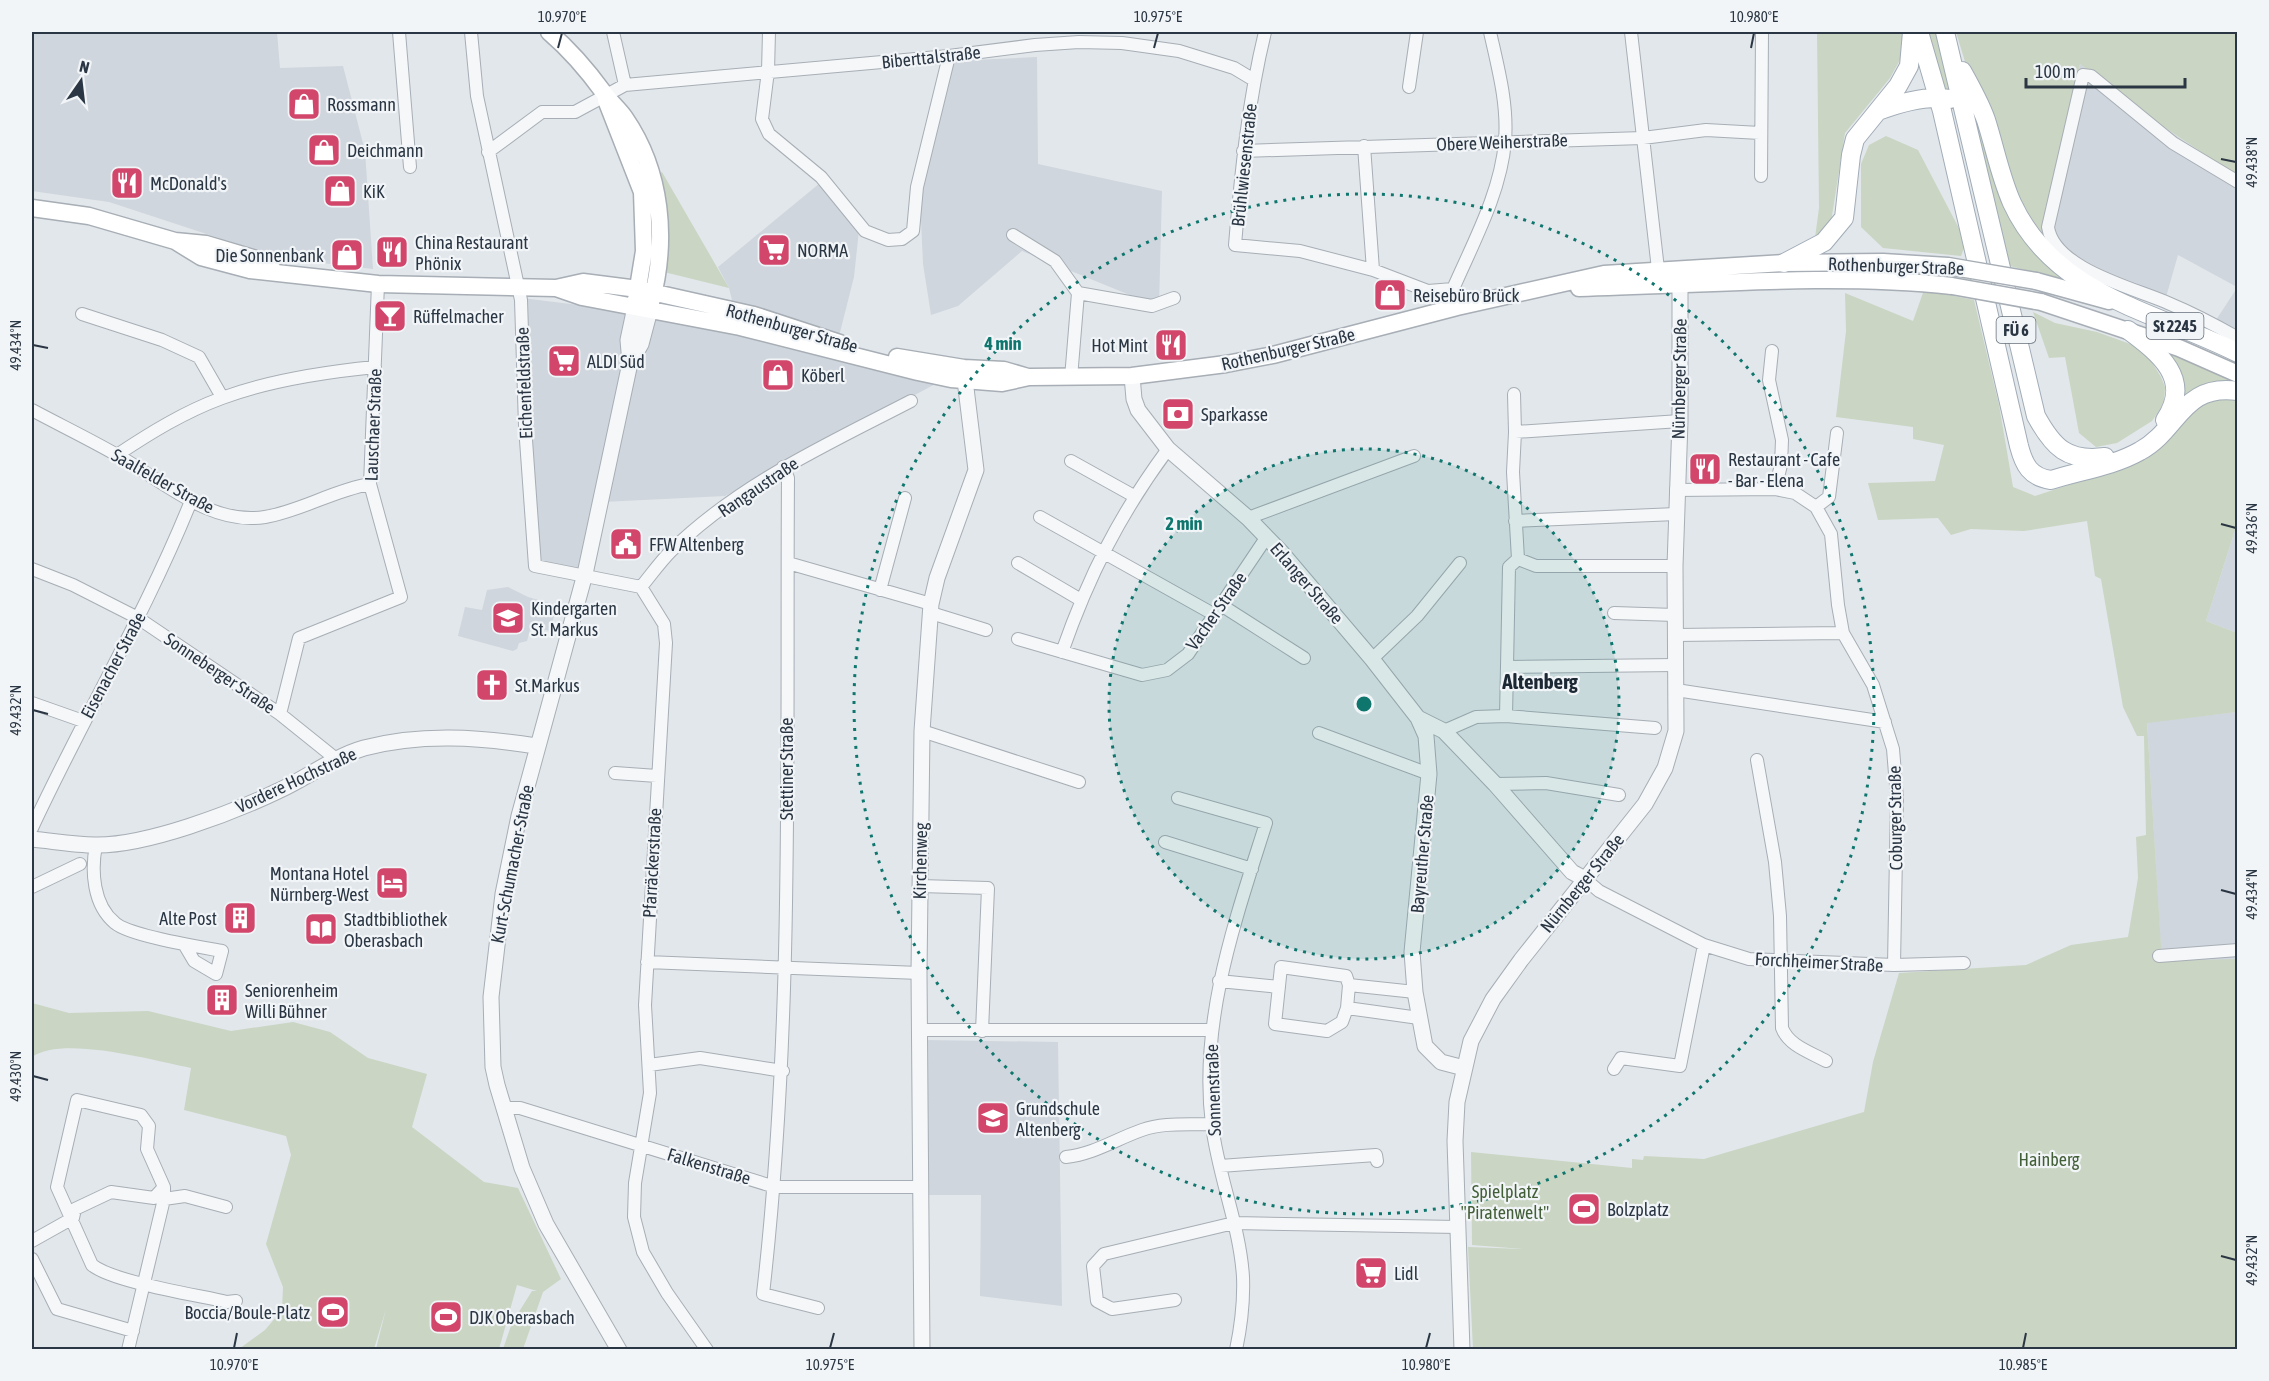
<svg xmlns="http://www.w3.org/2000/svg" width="2269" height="1381" font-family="'Asap Condensed',sans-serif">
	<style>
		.built { fill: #d0d6dd }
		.green { fill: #cad5c3 }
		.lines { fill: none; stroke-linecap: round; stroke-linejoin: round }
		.minor-casing { stroke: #a7aeb5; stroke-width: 14 }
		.tertiary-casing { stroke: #a7aeb5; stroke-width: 17 }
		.secondary-casing { stroke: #a7aeb5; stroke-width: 19 }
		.primary-casing { stroke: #a1acb7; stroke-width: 20 }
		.minor { stroke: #f5f7f9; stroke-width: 12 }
		.tertiary { stroke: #f5f7f9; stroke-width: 15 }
		.secondary { stroke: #fff; stroke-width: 16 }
		.primary { stroke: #fff; stroke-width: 18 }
		.secondary-bridge-casing { stroke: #a7aeb5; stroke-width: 19; stroke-linecap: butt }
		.secondary-bridge { stroke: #fff; stroke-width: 16 }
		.ticks { fill: none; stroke: #2a3643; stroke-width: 2 }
		.ring { fill: none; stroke: #0f766e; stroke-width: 3; stroke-dasharray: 3 6 }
		.labels { text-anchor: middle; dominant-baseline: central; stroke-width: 4.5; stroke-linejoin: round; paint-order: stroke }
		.shield { fill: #f2f5f8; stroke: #666f79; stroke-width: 1.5 }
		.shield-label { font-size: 16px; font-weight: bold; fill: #2a3643 }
		.street-label { font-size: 18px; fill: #2a3643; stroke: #f2f5f8 }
		.poi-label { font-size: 18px; fill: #2a3643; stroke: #f2f5f8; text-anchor: start }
		.park-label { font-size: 18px; fill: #435f37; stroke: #f2f5f8 }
		.quarter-label { font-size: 21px; font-weight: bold; fill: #1c2734; stroke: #f2f5f8 }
		.centre { fill: #0f766e; stroke: #f2f5f8; stroke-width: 3 }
		.ring-label { font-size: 18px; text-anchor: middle; font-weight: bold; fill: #0f766e; stroke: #f2f5f8; stroke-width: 4.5; stroke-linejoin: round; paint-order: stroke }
		.neatline { fill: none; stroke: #2a3643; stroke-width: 2 }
		.ticks-label { font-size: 15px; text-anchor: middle; fill: #2a3643 }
	</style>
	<rect width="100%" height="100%" fill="#e2e7eb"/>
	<path class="built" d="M32,32H277L280,68L343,66L365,151L373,269L280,258L109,202L32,191Z
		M1037,57L1038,164L1162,191L1159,307L1022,251L958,306L931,315L923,264L920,199L951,61Z
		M2080,64L2137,109L2237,177V287L2178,255L2166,297L2095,269L2072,253L2042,227Z
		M820,183L859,230L854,277L836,348L941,381L725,496L603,502L587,571L537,564L522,298L660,315L740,332L729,288L718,267Z
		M2237,288V332L2216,320Z
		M2237,524V633L2206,621Z
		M508,587L528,597L557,605L550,631L531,626L527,641L519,643L517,649L513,651L458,636L465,607L482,610L487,590Z
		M2237,712V962L2162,967L2147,722Z
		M925,1040L1058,1042L1062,1306L980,1296L981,1195H928Z"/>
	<path class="green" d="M1817,32H1904L1906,49L1890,78L1845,133L1831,222L1815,238L1819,208Z
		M1927,32H1936L1953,88L1945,94Z
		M1956,32H2237V176L2137,109L2080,64L2042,227L2045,237L2032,230L1966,65Z
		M1971,104L2001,187L2082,285L2010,266Z
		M1886,136L1918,150L1963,236L1964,248L1961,256L1883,248L1861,227V164L1869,145Z
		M662,172L729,288L664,272L657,175Z
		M1924,290L1974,300L1999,405L2013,487L2035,496L2114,470L2198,401L2237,394V524L2206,621L2237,633V712L2147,723L2162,961L2237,959V1349H1473L1468,1247L1523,1249L1472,1245L1471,1152L1632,1168V1159L1643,1160L1644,1156L1704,1159L1864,1112L1873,1062L1899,973L2026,965L2071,945L2128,937L2138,878L2136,837L2146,835L2144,736H2137L2123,707L2101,579L2095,576L2087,521L2024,531L1971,529L1951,535L1938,518L1878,520L1868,483L1935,481L1944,445L1913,439V427L1836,417L1846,331L1845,293L1913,321Z
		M2033,312L2055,323L2097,332L2133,345L2148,356L2161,377L2165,387L2164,403L2152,421L2117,443L2096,447L2079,433L2065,357L2049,358Z
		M2165,351L2237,383L2184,400Z
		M32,1003L69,1013L148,1011L231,1031L293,1022L330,1032L368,1058L427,1074L412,1127L484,1182L518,1188L561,1279L543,1292L523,1349H503L512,1323L532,1291H537L517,1285L499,1349H376L386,1309L374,1349H239L265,1330L282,1310L283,1287L266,1244L291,1155L286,1136L184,1110L191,1068C155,1061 63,1035 32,1057Z"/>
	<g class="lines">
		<g class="minor-casing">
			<path id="minor" d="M399,32L410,167
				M471,32L477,96L521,300L525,426L535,566L641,587C651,575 660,562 671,551C739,484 828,444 911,401
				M613,32L625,85
				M769,32L768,71L762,119L769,134L821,177L865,231L888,240L902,239L913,231L917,187L949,56
				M1265,32C1248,102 1241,173 1235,245L1300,251L1373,270L1428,291L1453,289C1473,243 1501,192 1505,141C1508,104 1498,68 1490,32
				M1631,32L1659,278
				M1409,87L1417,32
				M1364,146L1373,270
				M1243,151L1643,138L1706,130L1760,133
				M488,152L542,112H575L625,85L949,56L1035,45L1079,42L1122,43L1179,51L1234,68L1254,80
				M1761,176L1762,32
				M2238,182L2173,143L2091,76L2083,75L2048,227C2054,269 2134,288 2168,303C2192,313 2215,325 2238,338
				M1013,235L1055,261L1078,293L1071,378
				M1078,293L1152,306L1174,298
				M82,314L162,340L199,357L222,397
				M1514,394L1515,432
				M32,410C60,425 89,439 117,455C162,480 210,526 265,517C301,511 334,490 370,484
				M1837,433L1829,497L1816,507L1831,534L1838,605L1843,633L1873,685L1893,749L1897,798L1894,965
				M117,455C150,433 184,412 222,398C270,380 325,372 375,367
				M1071,461L1134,496
				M783,467L788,478C786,750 794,1023 763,1294L818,1308
				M1775,489L1795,493L1816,507
				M1676,490L1775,489L1781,465L1782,440L1769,380L1772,351
				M1040,517L1215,615
				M1248,518L1414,456
				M1515,521L1676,514
				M788,563L931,604
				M1018,563L1081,600
				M1675,566H1536L1518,559L1513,472L1515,432L1680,421
				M32,569L73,585L138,618L280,714L336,759
				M641,587L664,624L666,643L645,1005L650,1093L635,1183L634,1217L643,1252L667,1293L707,1350
				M880,590L905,498
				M1221,605L1304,658
				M931,613L986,630
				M1614,613L1675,615
				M1676,635L1843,633
				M1018,639L1142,675L1167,670L1188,654L1266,538
				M1062,652C1089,575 1120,514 1168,449
				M1372,659L1417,616L1460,563
				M1508,667L1675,665
				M1676,690L1885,722
				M32,703L83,721
				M280,714L299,638L401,597L370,484L378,284
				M1506,716L1509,567L1518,559
				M922,731L1079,782
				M1444,731L1476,717L1506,716L1655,728
				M1319,733L1429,774
				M1757,760L1775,862L1780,916L1782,1028C1789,1046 1810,1052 1826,1061
				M615,773L657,776
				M1495,784L1546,783L1619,795
				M1178,798L1266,823C1235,921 1199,1021 1212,1125C1218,1176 1240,1226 1243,1277C1244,1302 1241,1326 1236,1350
				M32,828C83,718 146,613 191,501
				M1165,842L1252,869
				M96,845C91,871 93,905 115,923C130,936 200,947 222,951L216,974L194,961L184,944
				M1585,879L1599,891L1704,945L1749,959L1894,965L1964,963
				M920,886L988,888L982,1031
				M32,887L80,864
				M2159,956L2238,950
				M647,962L919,973
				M1219,981L1279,987
				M1415,992L1349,985L1347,1008L1419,1018
				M1347,1008L1342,1022L1327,1031L1275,1024L1281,967L1346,976L1349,985
				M919,1030H1211
				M649,1065L700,1058L783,1071
				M1614,1069L1621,1058L1680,1066L1704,945
				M503,1108H520L775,1187H920
				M1066,1157C1094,1154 1116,1139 1142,1130C1164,1122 1188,1125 1212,1124
				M1220,1166L1376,1155L1377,1161
				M164,1199L185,1196L226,1207
				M32,1241L73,1218L75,1209L111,1192L154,1198L164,1187
				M32,1259L57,1309L133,1331
				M1175,1300L1112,1309L1097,1301L1093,1266L1104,1254L1234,1223L1458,1227
				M128,1350L164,1199V1187L147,1149L149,1126L141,1115L77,1100L57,1187L92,1265C113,1282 197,1295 227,1302L236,1301"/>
		</g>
		<g class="tertiary-casing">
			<path id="tertiary" d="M630,363L641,344L650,310
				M1132,376L1134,399L1138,410L1168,449L1248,518L1282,553L1372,659L1418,718L1444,731L1495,784L1572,872L1585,879
				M1418,718L1426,736L1429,774L1412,952L1415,992L1425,1046L1441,1062L1464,1068
				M32,839C53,841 74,845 95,845C146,846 232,813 278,791C307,778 333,757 364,748C421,733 479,737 536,746
				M619,1350L546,1224L522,1168L497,1085L493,1067L491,997L503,894L519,816L585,574L630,363L628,340L635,307
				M922,1350L919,973L922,731L931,604L937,578L976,470L965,380
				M1462,1350L1455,1141L1457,1102L1471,1041L1493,999L1521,960L1645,804L1665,768L1676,731L1675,566L1680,421V274"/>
		</g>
		<g class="secondary-casing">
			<path id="secondary" d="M549,32C570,50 588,71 604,93C610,102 619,109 625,118C662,172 668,240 651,303
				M606,100L642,192L644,251L636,300
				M32,208L89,216L175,241L206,244L253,258L272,268
				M175,241L201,257L250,270L378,284L556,288L583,282L638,289L754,315L840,343
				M2036,281L2109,301
				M556,288L582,297L740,327L918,372L951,379L1002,383L1029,377L1132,376L1226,364L1273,355L1457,307L1604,274L1784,263L1883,262L1948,266
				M1579,288C1703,285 1828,273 1952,286
				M2041,302L2179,348L2238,374
				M897,357L964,368L1004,370L1028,377"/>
		</g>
		<g class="primary-casing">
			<path id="primary" d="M1919,32L1942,111L2019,446C2024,465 2030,477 2051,480C2079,471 2114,466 2140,451C2179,430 2182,383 2238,391
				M1945,32L2036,416C2053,447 2067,462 2105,457
				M1962,71C1971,87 1980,103 1986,120C1995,148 2000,176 2012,203C2055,296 2155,311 2238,353
				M1878,111C1899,103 1927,95 1950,99
				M1784,263L1824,242L1844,218L1851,155L1855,139L1898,86L1909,66L1912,32
				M2128,330C2159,353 2193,379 2165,420"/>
		</g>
		<use href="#minor" class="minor"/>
		<use href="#tertiary" class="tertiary"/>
		<use href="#secondary" class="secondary"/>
		<use href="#primary" class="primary"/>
		<g class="secondary-bridge-casing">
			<path id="secondary-bridge" d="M1948,266L2036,281
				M1952,286L2041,302"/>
		</g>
		<use href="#secondary-bridge" class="secondary-bridge"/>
	</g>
	<path class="ticks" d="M558,48L562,33M1154,48L1158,33M1751,48L1754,33M2221,159L2236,162M33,345L48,348M2221,524L2236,528M33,710L48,714M2221,890L2236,894M33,1076L48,1080M2221,1256L2236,1260M234,1348L237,1333M830,1348L834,1333M1426,1348L1430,1333M2023,1348L2026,1333"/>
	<circle cx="1364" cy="704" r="255" fill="#0f766e" fill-opacity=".12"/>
	<g class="ring">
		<circle cx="1364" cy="704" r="255"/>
		<circle cx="1364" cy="704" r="510"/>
	</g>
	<defs>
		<g id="shop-square" transform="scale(1.725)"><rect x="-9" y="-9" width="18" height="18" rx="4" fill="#d1466a" stroke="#f2f5f8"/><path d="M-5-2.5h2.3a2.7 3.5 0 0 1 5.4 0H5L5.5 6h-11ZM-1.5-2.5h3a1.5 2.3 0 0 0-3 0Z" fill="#fff"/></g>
		<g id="restaurant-square" transform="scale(1.725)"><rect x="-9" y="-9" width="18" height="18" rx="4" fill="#d1466a" stroke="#f2f5f8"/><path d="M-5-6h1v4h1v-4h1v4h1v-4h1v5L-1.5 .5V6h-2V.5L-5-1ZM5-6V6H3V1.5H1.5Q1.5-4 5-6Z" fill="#fff"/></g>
		<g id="supermarket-square" transform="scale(1.725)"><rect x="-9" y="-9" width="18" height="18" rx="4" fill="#d1466a" stroke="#f2f5f8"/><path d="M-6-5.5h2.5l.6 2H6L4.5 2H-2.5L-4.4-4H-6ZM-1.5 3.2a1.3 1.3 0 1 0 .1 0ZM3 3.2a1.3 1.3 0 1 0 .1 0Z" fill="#fff"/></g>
		<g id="bar-square" transform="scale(1.725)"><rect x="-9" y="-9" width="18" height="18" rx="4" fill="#d1466a" stroke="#f2f5f8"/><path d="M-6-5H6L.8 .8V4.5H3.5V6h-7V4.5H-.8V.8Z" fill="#fff"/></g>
		<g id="bank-square" transform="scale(1.725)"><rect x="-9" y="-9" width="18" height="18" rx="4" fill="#d1466a" stroke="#f2f5f8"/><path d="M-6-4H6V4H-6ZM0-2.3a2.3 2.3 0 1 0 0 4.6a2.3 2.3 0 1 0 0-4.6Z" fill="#fff"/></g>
		<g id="civic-square" transform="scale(1.725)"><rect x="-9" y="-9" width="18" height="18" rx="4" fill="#d1466a" stroke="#f2f5f8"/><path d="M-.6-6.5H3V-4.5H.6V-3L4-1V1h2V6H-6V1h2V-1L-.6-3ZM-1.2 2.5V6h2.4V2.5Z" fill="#fff"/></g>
		<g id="school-square" transform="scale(1.725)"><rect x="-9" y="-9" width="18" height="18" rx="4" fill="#d1466a" stroke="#f2f5f8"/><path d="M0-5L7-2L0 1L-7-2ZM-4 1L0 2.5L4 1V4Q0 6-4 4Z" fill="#fff"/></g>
		<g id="church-square" transform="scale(1.725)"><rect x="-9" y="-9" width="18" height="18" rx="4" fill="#d1466a" stroke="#f2f5f8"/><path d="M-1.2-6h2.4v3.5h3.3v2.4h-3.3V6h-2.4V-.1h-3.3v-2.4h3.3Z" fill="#fff"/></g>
		<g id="hotel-square" transform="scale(1.725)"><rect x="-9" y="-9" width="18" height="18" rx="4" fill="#d1466a" stroke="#f2f5f8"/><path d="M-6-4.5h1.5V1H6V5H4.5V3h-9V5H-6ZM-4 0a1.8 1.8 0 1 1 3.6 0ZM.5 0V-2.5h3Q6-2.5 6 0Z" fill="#fff"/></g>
		<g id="building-square" transform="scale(1.725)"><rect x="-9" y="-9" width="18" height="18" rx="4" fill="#d1466a" stroke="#f2f5f8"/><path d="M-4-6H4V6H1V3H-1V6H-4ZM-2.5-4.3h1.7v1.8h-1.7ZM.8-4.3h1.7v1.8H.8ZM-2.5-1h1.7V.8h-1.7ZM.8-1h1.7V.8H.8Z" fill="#fff"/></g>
		<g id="library-square" transform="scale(1.725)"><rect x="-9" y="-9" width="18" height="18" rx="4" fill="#d1466a" stroke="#f2f5f8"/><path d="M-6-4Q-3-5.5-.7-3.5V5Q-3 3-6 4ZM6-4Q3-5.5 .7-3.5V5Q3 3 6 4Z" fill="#fff"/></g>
		<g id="stadium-square" transform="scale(1.725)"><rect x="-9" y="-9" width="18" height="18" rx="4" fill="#d1466a" stroke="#f2f5f8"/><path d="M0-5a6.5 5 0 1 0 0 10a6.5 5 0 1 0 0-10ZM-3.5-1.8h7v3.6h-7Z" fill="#fff"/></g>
	</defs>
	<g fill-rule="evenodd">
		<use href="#shop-square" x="304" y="104"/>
		<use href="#shop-square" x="324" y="150"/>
		<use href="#restaurant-square" x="127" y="183"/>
		<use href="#shop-square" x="340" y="191"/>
		<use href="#supermarket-square" x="774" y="250"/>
		<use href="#restaurant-square" x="392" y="252"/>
		<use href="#shop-square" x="347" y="255"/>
		<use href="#shop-square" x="1390" y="295"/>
		<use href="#bar-square" x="390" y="316"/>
		<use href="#restaurant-square" x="1171" y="345"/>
		<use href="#supermarket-square" x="564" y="361"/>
		<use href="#shop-square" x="778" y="375"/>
		<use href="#bank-square" x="1178" y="414"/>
		<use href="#restaurant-square" x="1705" y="469"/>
		<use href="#civic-square" x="626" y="544"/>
		<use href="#school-square" x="508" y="618"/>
		<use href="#church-square" x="492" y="685"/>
		<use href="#hotel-square" x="392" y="883"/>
		<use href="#building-square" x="240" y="918"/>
		<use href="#library-square" x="321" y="929"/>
		<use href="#building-square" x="222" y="1000"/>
		<use href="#school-square" x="993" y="1118"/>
		<use href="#stadium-square" x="1584" y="1209"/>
		<use href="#supermarket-square" x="1371" y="1273"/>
		<use href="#stadium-square" x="333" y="1312"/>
		<use href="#stadium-square" x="446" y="1317"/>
	</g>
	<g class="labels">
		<g class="shield">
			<rect x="2146.5" y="313" width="57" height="26" rx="4.5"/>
			<rect x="1996.5" y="317" width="39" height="26" rx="4.5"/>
		</g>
		<g class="shield-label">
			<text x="2175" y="326">St 2245</text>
			<text x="2016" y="330">FÜ 6</text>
		</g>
		<g class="street-label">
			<text transform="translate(931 57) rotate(-6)">Biberttalstraße</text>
			<text transform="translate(1502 142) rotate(-2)">Obere Weiherstraße</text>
			<text transform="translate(1244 165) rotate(-84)">Brühlwiesenstraße</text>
			<text transform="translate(1896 266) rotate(2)">Rothenburger Straße</text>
			<text transform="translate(792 328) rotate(16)">Rothenburger Straße</text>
			<text transform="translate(1288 349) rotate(-13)">Rothenburger Straße</text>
			<text transform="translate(1679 379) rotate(-89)">Nürnberger Straße</text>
			<text transform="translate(524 383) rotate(-92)">Eichenfeldstraße</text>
			<text transform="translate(373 425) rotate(-88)">Lauschaer Straße</text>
			<text transform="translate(163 481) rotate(29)">Saalfelder Straße</text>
			<text transform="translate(758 487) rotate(-34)">Rangaustraße</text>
			<text transform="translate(1307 583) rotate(49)">Erlanger Straße</text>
			<text transform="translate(1216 611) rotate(-55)">Vacher Straße</text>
			<text transform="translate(113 665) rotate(-62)">Eisenacher Straße</text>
			<text transform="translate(220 673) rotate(34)">Sonneberger Straße</text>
			<text transform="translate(786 769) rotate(-90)">Stettiner Straße</text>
			<text transform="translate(296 780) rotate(-25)">Vordere Hochstraße</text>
			<text transform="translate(1895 818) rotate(-91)">Coburger Straße</text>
			<text transform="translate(1422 854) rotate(-85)">Bayreuther Straße</text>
			<text transform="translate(920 861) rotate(-89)">Kirchenweg</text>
			<text transform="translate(652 863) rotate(-87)">Pfarräckerstraße</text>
			<text transform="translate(512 864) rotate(-79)">Kurt-Schumacher-Straße</text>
			<text transform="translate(1582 883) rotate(-51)">Nürnberger Straße</text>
			<text transform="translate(1819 962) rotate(3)">Forchheimer Straße</text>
			<text transform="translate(1213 1090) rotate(-92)">Sonnenstraße</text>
			<text transform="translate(709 1166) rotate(17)">Falkenstraße</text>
		</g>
		<g class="poi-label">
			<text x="327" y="104">Rossmann</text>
			<text x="347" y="150">Deichmann</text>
			<text x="150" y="183">McDonald's</text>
			<text x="363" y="191">KiK</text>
			<text x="415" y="242">China Restaurant<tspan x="415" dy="21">Phönix</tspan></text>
			<text x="797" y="250">NORMA</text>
			<text x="324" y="255" text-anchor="end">Die Sonnenbank</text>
			<text x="1413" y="295">Reisebüro Brück</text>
			<text x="413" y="316">Rüffelmacher</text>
			<text x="1148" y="345" text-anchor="end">Hot Mint</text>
			<text x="587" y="361">ALDI Süd</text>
			<text x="801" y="375">Köberl</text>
			<text x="1201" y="414">Sparkasse</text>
			<text x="1728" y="459">Restaurant - Cafe<tspan x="1728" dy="21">- Bar - Elena</tspan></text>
			<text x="649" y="544">FFW Altenberg</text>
			<text x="531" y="608">Kindergarten<tspan x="531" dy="21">St. Markus</tspan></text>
			<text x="515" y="685">St.Markus</text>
			<text x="369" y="873" text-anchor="end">Montana Hotel<tspan x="369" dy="21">Nürnberg-West</tspan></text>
			<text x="217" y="918" text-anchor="end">Alte Post</text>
			<text x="344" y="919">Stadtbibliothek<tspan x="344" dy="21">Oberasbach</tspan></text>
			<text x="245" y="990">Seniorenheim<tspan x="245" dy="21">Willi Bühner</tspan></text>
			<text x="1016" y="1108">Grundschule<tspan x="1016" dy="21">Altenberg</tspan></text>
			<text x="1607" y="1209">Bolzplatz</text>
			<text x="1394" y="1273">Lidl</text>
			<text x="310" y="1312" text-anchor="end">Boccia/Boule-Platz</text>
			<text x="469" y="1317">DJK Oberasbach</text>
		</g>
		<g class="park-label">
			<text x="2049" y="1159">Hainberg</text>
			<text x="1505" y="1191">Spielplatz<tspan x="1505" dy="21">"Piratenwelt"</tspan></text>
		</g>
		<g class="quarter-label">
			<text x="1540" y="681">Altenberg</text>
		</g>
	</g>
	<circle cx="1364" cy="704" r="9" class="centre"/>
	<g class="ring-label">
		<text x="1003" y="350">4 min</text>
		<text x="1184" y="530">2 min</text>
	</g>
	<rect width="2269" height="1381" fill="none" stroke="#f2f5f8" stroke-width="66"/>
	<g transform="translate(81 81) rotate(14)" stroke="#f2f5f8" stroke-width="4.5" paint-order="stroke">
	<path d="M0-4.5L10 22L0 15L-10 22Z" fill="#2a3643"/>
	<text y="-9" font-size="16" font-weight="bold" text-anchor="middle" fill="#2a3643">N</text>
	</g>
	<path d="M2026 78v9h159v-9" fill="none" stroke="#2a3643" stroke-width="3"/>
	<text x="2035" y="78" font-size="18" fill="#2a3643" stroke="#f2f5f8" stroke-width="4.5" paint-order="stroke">100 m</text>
	<rect x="33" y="33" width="2203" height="1315" class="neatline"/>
	<g class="ticks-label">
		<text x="562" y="22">10.970°E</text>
		<text x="1158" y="22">10.975°E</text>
		<text x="1754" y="22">10.980°E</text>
		<text transform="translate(2252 162) rotate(-90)" y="5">49.438°N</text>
		<text transform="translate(16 345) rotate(-90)" y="5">49.434°N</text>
		<text transform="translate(2252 528) rotate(-90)" y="5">49.436°N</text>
		<text transform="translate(16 710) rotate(-90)" y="5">49.432°N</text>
		<text transform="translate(2252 894) rotate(-90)" y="5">49.434°N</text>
		<text transform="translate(16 1076) rotate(-90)" y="5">49.430°N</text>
		<text transform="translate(2252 1260) rotate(-90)" y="5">49.432°N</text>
		<text x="234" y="1370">10.970°E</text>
		<text x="830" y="1370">10.975°E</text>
		<text x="1426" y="1370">10.980°E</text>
		<text x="2023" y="1370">10.985°E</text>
	</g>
</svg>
